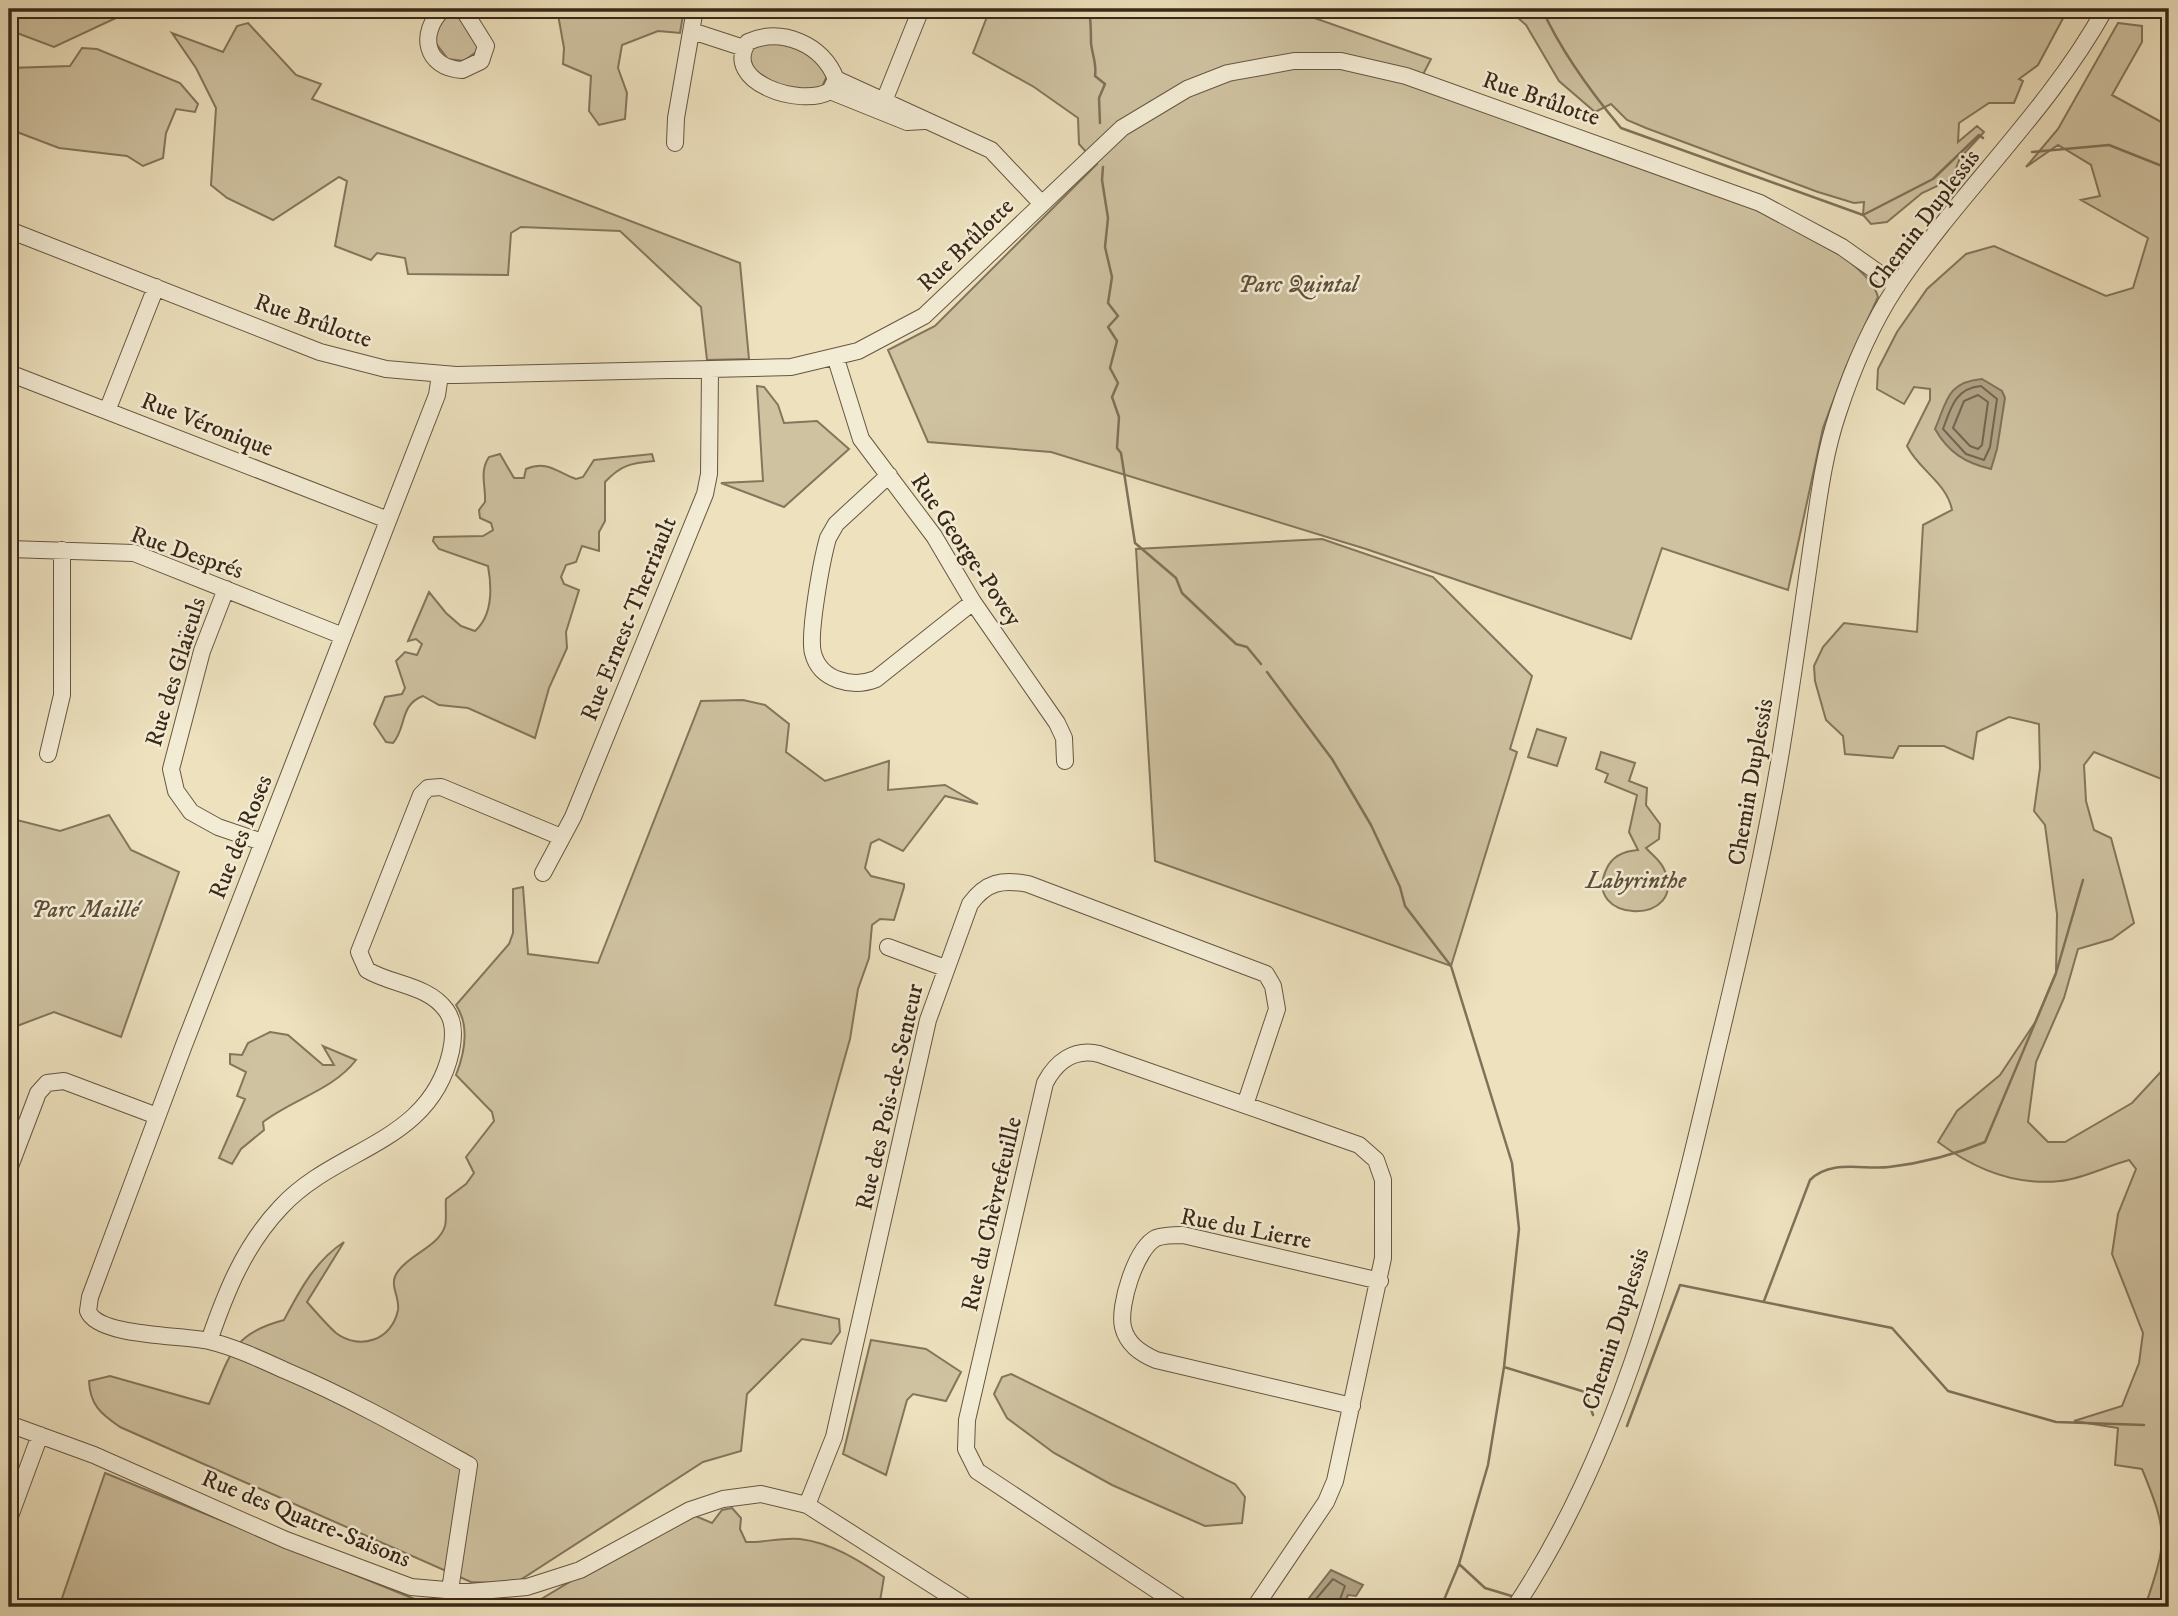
<svg xmlns="http://www.w3.org/2000/svg" width="2178" height="1616" font-family="'IM FELL DW Pica',serif">
	<style>
		.green { fill: #cfc2a1; stroke: #84755c; stroke-width: 2 }
		.water { fill: #b0a285; stroke: #817159; stroke-width: 2 }
		.lines { fill: none; stroke-linecap: round; stroke-linejoin: round }
		.shore { stroke: #75654e; stroke-width: 2 }
		.stream { stroke: #817159; stroke-width: 2.5 }
		.minor-casing { stroke: #675640; stroke-width: 18 }
		.minor { stroke: #f3ecd5; stroke-width: 16 }
		.labels { text-anchor: middle; dominant-baseline: central; stroke-width: 5; stroke-linejoin: round; paint-order: stroke }
		.street-label { font-size: 24px; fill: #3a2816; stroke: #f3ecd5 }
		.park-label { font-size: 24px; font-style: italic; fill: #5f4e39; stroke: #f3ecd5 }
	</style>
	<rect width="100%" height="100%" fill="#ede1be"/>
	<filter id="stains"><feTurbulence type="fractalNoise" baseFrequency=".00286" numOctaves="4"/><feColorMatrix values="0 0 0 0 .2 0 0 0 0 .09 0 0 0 0 .02 0 0 0 .5 -.17"/></filter>
	<radialGradient id="worn" r=".72"><stop offset=".6" stop-color="#630" stop-opacity="0"/><stop offset="1" stop-color="#630" stop-opacity=".3"/></radialGradient>
	<path class="green" d="M9,9H95L116,18L54,47L9,30Z
		M451,9H456L478,45L476,52L464,61L448,59L434,41L438,22Z
		M557,9H684L680,33L658,31L622,45L618,68L627,93L625,119L599,125L589,111L591,76L563,64L564,48Z
		M990,9H1289L1431,59L1417,86C1497,114 1859,221 1878,297L1846,367L1823,428L1788,590L1662,548L1631,639L1366,549L1051,452L928,442L888,350L935,326L1097,164L1079,144L1078,118L1034,87L973,53Z
		M1491,9H2068L2038,65L2019,79L2023,81L2014,103H1989L1959,123L1958,142L1977,126L1984,132L1960,158L1952,179L1922,193L1887,222L1871,224L1863,215L1864,202L1854,203L1818,192L1646,128L1627,120L1611,104L1595,112L1559,81L1526,25L1517,17Z
		M248,23L296,75L321,84L312,99L740,263L749,359L707,360L701,307L620,231L521,227L511,233L508,275L408,274L405,258L377,253L371,260L335,246L347,181L339,177L273,220L227,198L211,185L216,108L196,68L172,33L223,52L237,26Z
		M2118,23L2142,26V42L2112,95L2163,123L2169,120V782L2094,752L2084,765L2086,801L2094,830L2111,838L2134,923L2112,939L2078,949L2064,998L2036,1062L2028,1122L2048,1142H2065L2132,1103L2169,1063V1607H2145C2167,1541 2169,1535 2142,1469L2115,1465L2118,1428L2074,1421L2122,1406L2139,1363L2143,1333L2112,1254L2118,1214L2136,1169L2129,1160C2107,1166 2082,1179 2060,1181C2014,1186 1974,1169 1938,1142L1957,1111L2000,1075L2036,1021L2056,973L2057,914L2045,825L2034,811L2040,768L2039,724L2009,717L1977,732L1973,759L1944,746H1899L1893,758L1845,754L1843,736L1826,720L1815,681L1814,666L1823,647L1844,623L1917,632L1923,525L1952,510C1947,483 1919,470 1907,446L1930,400V389L1914,387L1904,404L1877,389L1878,369L1897,332L1927,289L1966,254L1994,246L2106,296L2133,288L2148,238L2081,200L2100,196L2091,165L2058,145L2026,167L2058,129Z
		M770,40L811,53L827,76L821,89L786,91L751,68L748,50Z
		M82,48L97,49L180,83L198,104L195,112L176,109L166,133L163,158L143,166L127,156L59,148L9,129V68L70,66Z
		M757,386L764,387L778,405L784,423L817,421L849,449L784,507L721,483L763,481Z
		M500,454L514,478H524L526,469C548,460 556,472 576,479L583,477L594,460L652,454L654,461C631,463 621,465 605,482V521L599,532V551L582,546L576,562L566,565L561,577L564,584L579,590L566,632L567,648L549,688L535,738L468,708L439,705L423,696C399,705 407,727 393,743L386,742L374,724L385,697L402,694L405,688L396,661L405,652L417,655L422,644L416,639L408,641L429,592L446,613L461,626L475,631C493,615 492,588 488,566L439,549L433,541L434,537L483,536L493,530L491,523L480,518L479,510L485,502C486,486 479,472 489,457Z
		M1322,539L1433,577L1532,676L1510,749L1517,752L1451,966L1155,861L1136,549Z
		M743,700L765,705L789,724L786,752L825,781L889,761L888,790L945,785L978,804L945,796L903,851L879,839L871,843L865,868L871,876L904,884V887L894,920L880,919L872,925L869,958L858,989L850,1039L775,1305L839,1319L840,1332L831,1344L802,1339L747,1394L741,1451L703,1462L514,1584L471,1582L120,1427C101,1414 90,1405 89,1381L110,1376L209,1404C230,1357 230,1334 284,1320C300,1290 315,1261 344,1242L307,1302C316,1312 326,1324 336,1333C360,1351 392,1340 398,1310C400,1295 387,1284 399,1270C411,1254 439,1246 445,1226C447,1218 445,1207 446,1199L466,1184L474,1173L466,1157L494,1121L492,1112L456,1075C465,1052 470,1026 456,1005L509,944L513,933V889L523,887L528,954L598,963L701,701Z
		M1537,729L1566,738L1557,766L1528,757Z
		M1601,752L1635,763L1629,781L1647,788L1646,805L1660,824L1659,839L1646,848C1652,855 1660,860 1664,869C1690,927 1579,924 1607,868C1613,855 1625,851 1638,850L1629,832L1637,795L1605,782L1608,774L1596,769Z
		M109,815L131,850L179,872L121,1037L54,1012L9,1029V818L60,831Z
		M270,1032L288,1035L323,1065H334L323,1046L356,1060C333,1090 293,1099 263,1122L264,1130L241,1149L232,1164L219,1158L245,1099L237,1096L246,1072L230,1064V1054L242,1055L248,1043Z
		M871,1340L926,1349L961,1372L946,1401L913,1394L907,1400L886,1475L843,1454Z
		M1011,1374L1235,1484L1245,1497L1242,1523L1205,1526L1112,1485L1054,1453L1007,1418L994,1394L1002,1377Z
		M105,1473L434,1607H59Z
		M732,1508L741,1518L740,1529L746,1542C764,1543 781,1537 800,1539C832,1543 858,1560 884,1577L879,1607H528L686,1512L712,1523L722,1510Z"/>
	<path class="water" d="M1982,379L2002,391L2005,398L1997,449L1991,469C1965,463 1948,452 1935,429C1947,401 1947,382 1982,379Z
		M1331,1570L1363,1585L1356,1596L1348,1595L1343,1607H1302Z"/>
	<g class="lines">
		<path class="shore" d="M1981,386L1997,399L1990,447L1984,460L1966,454L1943,429C1951,407 1956,388 1981,386Z
			M1978,395L1988,402L1982,445L1978,449L1970,446L1953,428L1964,401Z
			M1309,1607L1333,1579L1345,1586L1337,1607"/>
		<path class="stream" d="M1089,9C1091,21 1091,30 1091,43C1092,54 1097,64 1095,76L1105,84L1099,98L1100,123
			M1542,9C1562,53 1590,91 1621,128L1863,215L1933,179L1979,135L1983,138
			M2032,152L2109,145L2162,166L2169,160
			M1103,167L1102,180L1108,218L1105,247L1112,277L1108,303L1118,316L1108,327L1117,341L1110,368L1118,383L1112,397L1119,417L1117,448L1121,453L1135,543L1176,578L1182,593L1236,644L1247,647L1261,664
			M1267,672L1332,759L1371,825L1400,887L1405,906L1451,966L1512,1163L1519,1229L1504,1367L1488,1465L1459,1564L1441,1607
			M1764,1301L1810,1180C1831,1159 1863,1170 1889,1167C1923,1163 1954,1155 1985,1142L2056,973L2083,880
			M1504,1367L1585,1392L1593,1415
			M1627,1426L1680,1285L1892,1328L1948,1391L2056,1422L2144,1425
			M1459,1564L1485,1588L1515,1597
			M1525,1601L1541,1607"/>
		<g class="minor-casing">
			<path id="minor" d="M443,9C418,33 425,68 462,70L481,61L486,46L463,9
				M692,31L744,48
				M836,79L830,91C801,108 721,82 748,42C782,27 822,44 836,79L991,150L1042,204
				M830,91L907,122L924,121
				M880,111L921,9
				M675,143L676,118L695,9
				M9,230L320,352L386,369L456,375L791,367L858,351L924,316L1122,128L1187,89L1228,73L1294,61H1341L1406,76L1760,203L1842,247L1897,286
				M836,359L861,439L934,536L973,602L1057,723L1064,738L1065,761
				M9,373L388,520
				M440,375L437,395L184,1045L90,1297L88,1311C98,1337 184,1335 209,1341C234,1347 260,1359 284,1370C348,1397 408,1431 469,1465L450,1590
				M107,411L156,287
				M889,475L836,524L828,538C822,559 808,634 813,653C820,681 853,688 876,679L973,602
				M9,549L134,553L343,636
				M226,589L202,651L171,769L176,791L191,812L218,827L262,842
				M48,754L62,695V550
				M543,873L573,817L705,494L709,474L710,370
				M888,947L945,968
				M9,1169L38,1093L47,1083L64,1081L157,1116
				M209,1341C226,1292 244,1246 281,1207C336,1147 431,1144 451,1051C454,1037 455,1022 446,1010C428,985 392,985 367,970L359,952L421,795L428,788L441,787L561,837
				M1352,1406L1156,1360C1140,1353 1127,1344 1123,1327C1118,1306 1136,1248 1156,1238C1164,1235 1174,1235 1183,1235L1380,1281
				M9,1424L94,1455L286,1540L411,1587L469,1592L527,1587L580,1570L690,1510L723,1499L761,1494L807,1505L967,1607
				M807,1505L834,1437L928,1020L970,904C986,882 1002,879 1028,884L1266,974L1273,986L1277,1009L1245,1105
				M9,1519L40,1435
				M1182,1607L977,1471L966,1449L967,1420L1045,1083C1056,1062 1074,1048 1099,1054L1359,1145L1376,1160L1383,1180V1258L1335,1481L1326,1502L1255,1607
				M1515,1607C1624,1443 1672,1244 1716,1054C1741,949 1766,845 1783,739C1793,676 1802,613 1811,550C1818,504 1823,457 1838,413C1852,370 1871,325 1896,287C1961,190 2048,112 2105,9"/>
		</g>
		<use href="#minor" class="minor"/>
	</g>
	<g class="labels">
		<g class="street-label">
			<text transform="translate(1541 99) rotate(19)">Rue Brûlotte</text>
			<text transform="translate(1924 220) rotate(-53)">Chemin Duplessis</text>
			<text transform="translate(966 245) rotate(-44)">Rue Brûlotte</text>
			<text transform="translate(313 321) rotate(19)">Rue Brûlotte</text>
			<text transform="translate(207 425) rotate(21)">Rue Véronique</text>
			<text transform="translate(966 550) rotate(56)">Rue George-Povey</text>
			<text transform="translate(187 553) rotate(19)">Rue Després</text>
			<text transform="translate(629 619) rotate(-68)">Rue Ernest-Therriault</text>
			<text transform="translate(176 672) rotate(-73)">Rue des Glaïeuls</text>
			<text transform="translate(1751 782) rotate(-80)">Chemin Duplessis</text>
			<text transform="translate(241 837) rotate(-68)">Rue des Roses</text>
			<text transform="translate(890 1097) rotate(-77)">Rue des Pois-de-Senteur</text>
			<text transform="translate(992 1214) rotate(-77)">Rue du Chèvrefeuille</text>
			<text transform="translate(1246 1229) rotate(11)">Rue du Lierre</text>
			<text transform="translate(1616 1329) rotate(-72)">Chemin Duplessis</text>
			<text transform="translate(306 1519) rotate(22)">Rue des Quatre-Saisons</text>
		</g>
		<g class="park-label">
			<text x="1298" y="285">Parc Quintal</text>
			<text x="1636" y="881">Labyrinthe</text>
			<text x="85" y="910">Parc Maillé</text>
		</g>
	</g>
	<rect width="2178" height="1616" fill="none" stroke="#ede1be" stroke-width="35"/>
	<rect x="10" y="10" width="2157" height="1595" fill="none" stroke="#3a2816" stroke-width="3.5"/>
	<rect x="18" y="18" width="2143" height="1581" fill="none" stroke="#3a2816" stroke-width="2"/>
	<rect width="100%" height="100%" filter="url(#stains)"/>
	<rect width="100%" height="100%" fill="url(#worn)"/>
</svg>
